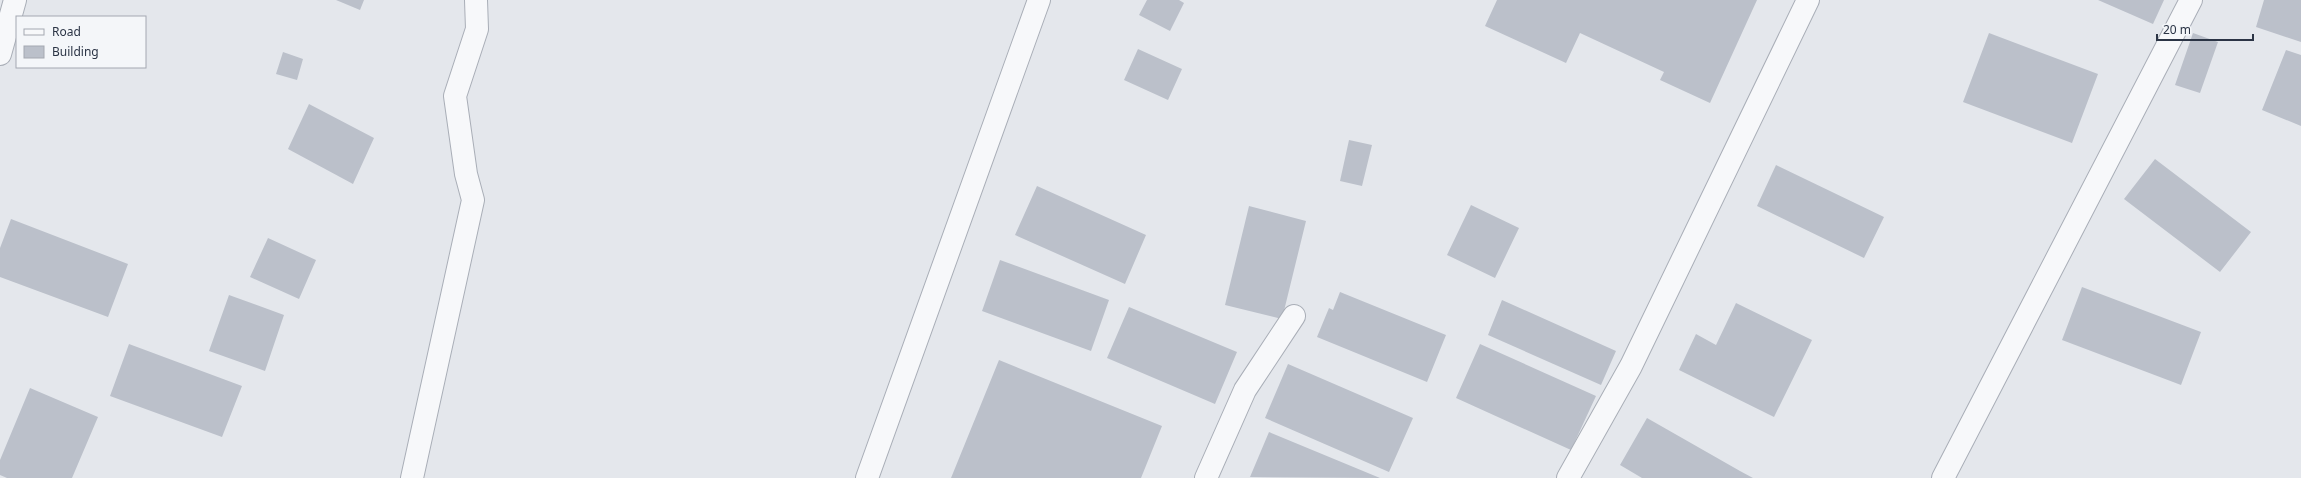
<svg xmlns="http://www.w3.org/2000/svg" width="2301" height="478" font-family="'Noto Sans',sans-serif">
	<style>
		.building { fill: #bbc0ca }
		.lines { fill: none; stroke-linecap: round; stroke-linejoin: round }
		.street-casing { stroke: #a9aeb7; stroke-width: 24 }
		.street { stroke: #f7f8fa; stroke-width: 22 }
	</style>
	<rect width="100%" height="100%" fill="#e4e7ec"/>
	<path class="building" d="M336,0H364L360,10Z
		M1147,0H1179L1184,3L1170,31L1139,15Z
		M1497,0H1757L1710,103L1660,80L1664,72L1580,33L1566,63L1485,26Z
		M2098,0H2164L2153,24Z
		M2264,0H2301V42L2256,27Z
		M1989,33L2098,74L2072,143L1963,102Z
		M2193,33L2218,42L2200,93L2175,85Z
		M1138,49L1182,69L1168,100L1124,80Z
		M2286,50L2301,55V126L2262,110Z
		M283,52L303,59L297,80L276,74Z
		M309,104L374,138L353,184L288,149Z
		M1349,140L1372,145L1362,186L1340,181Z
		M2155,159L2251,232L2220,272L2124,199Z
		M1776,165L1884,217L1864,258L1757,206Z
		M1037,186L1146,235L1125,284L1015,235Z
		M1471,205L1519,228L1495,278L1447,255Z
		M1249,206L1306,221L1282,319L1225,305Z
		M11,219L128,264L108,317L0,277V248Z
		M268,238L316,260L299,299L250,277Z
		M1000,260L1109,300L1091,351L982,311Z
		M2082,287L2201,332L2181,385L2062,340Z
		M1340,292L1446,335L1427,382L1317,337L1329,308L1333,310Z
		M229,295L284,315L265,371L209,351Z
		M1502,300L1616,351L1601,385L1488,335Z
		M1736,303L1812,340L1774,417L1679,370L1696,334L1716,345Z
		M1129,307L1237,352L1215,404L1107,358Z
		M129,344L242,386L222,437L110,396Z
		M1480,344L1596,396L1571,450L1456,398Z
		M999,360L1162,426L1141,478H951Z
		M1288,364L1413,418L1389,472L1265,418Z
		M30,388L98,417L72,478H7L0,475V460Z
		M1647,418L1740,471L1753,478H1642L1620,465Z
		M1269,432L1380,478L1250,477Z"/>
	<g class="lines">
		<g class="street-casing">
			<path id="street" d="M0,54L15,0
				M412,478L473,200L466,174L455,96L477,29L476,0
				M867,478L1039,0
				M1206,478L1245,390L1294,316
				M1568,478L1631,366L1808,0
				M1943,478L2191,0"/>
		</g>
		<use href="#street" class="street"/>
	</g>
	<rect x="16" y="16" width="130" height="52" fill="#f4f6f9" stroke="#a4a8b1"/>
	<rect x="24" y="29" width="20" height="6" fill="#f7f8fa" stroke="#a4a8b1"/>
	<text x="52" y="36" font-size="12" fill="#2b3445">Road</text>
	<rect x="24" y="46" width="20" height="12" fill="#bbc0ca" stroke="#a4a8b1"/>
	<text x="52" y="56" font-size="12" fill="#2b3445">Building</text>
	<path d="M2157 34v6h96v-6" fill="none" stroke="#2b3445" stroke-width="2"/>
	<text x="2163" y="34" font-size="12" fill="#2b3445" stroke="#f4f6f9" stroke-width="3" paint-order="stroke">20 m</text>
</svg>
